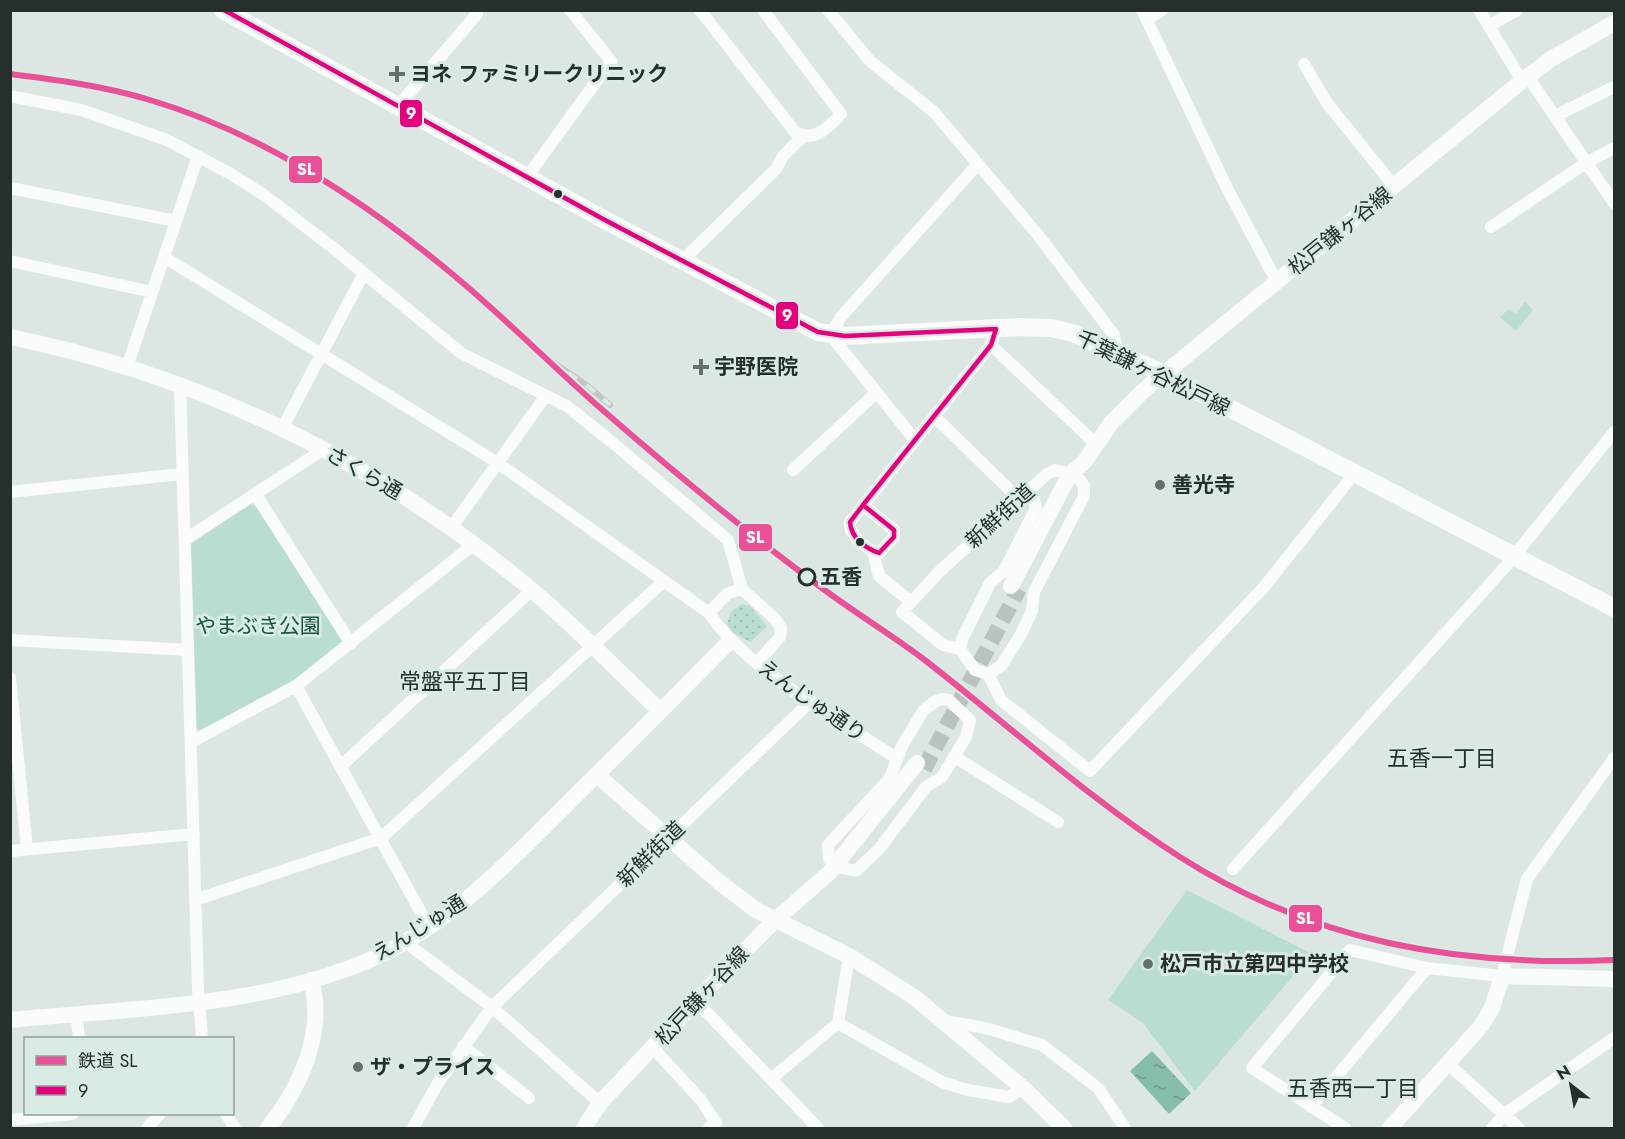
<svg xmlns="http://www.w3.org/2000/svg" width="1625" height="1139" font-family="Jost,'Noto Sans JP',sans-serif">
	<style>
		.grass { fill: url(#grass-dots) }
		.park { fill: #b9ddd0 }
		.water { fill: url(#water-ripples) }
		.lines { fill: none; stroke-linecap: round; stroke-linejoin: round }
		.secondary-tunnel { stroke: #b8c2be; stroke-width: 16; stroke-dasharray: 16 8; stroke-linecap: butt }
		.street { stroke: #fafbfb; stroke-width: 12 }
		.secondary { stroke: #fafbfb; stroke-width: 16 }
		.primary { stroke: #fafbfb; stroke-width: 18 }
		.rail-casing { stroke: #c2c5c4; stroke-width: 6 }
		.rail { stroke: #d8ebe4; stroke-width: 4; stroke-dasharray: 11; stroke-linecap: butt }
		.bus-1-casing { stroke: #d8ebe4; stroke-width: 9 }
		.bus-1 { stroke: #e5007d; stroke-width: 4.5 }
		.rail-1-casing { stroke: #d8ebe4; stroke-width: 10 }
		.rail-1 { stroke: #e95098; stroke-width: 6 }
		.poi-dot { fill: #666f6c; stroke: #d8ebe4; stroke-width: 2 }
		.bus-dot { fill: #272f2c; stroke: #d8ebe4; stroke-width: 2 }
		.stop-dot { fill: #d8ebe4; stroke: #272f2c; stroke-width: 3 }
		.labels { text-anchor: middle; dominant-baseline: central; stroke-width: 6; stroke-linejoin: round; paint-order: stroke }
		.poi-label { font-size: 21px; font-weight: bold; fill: #272f2c; stroke: #d8ebe4; text-anchor: start }
		.street-label { font-size: 21px; fill: #272f2c; stroke: #d8ebe4 }
		.stop-label { font-size: 21px; font-weight: bold; fill: #272f2c; stroke: #d8ebe4; text-anchor: start }
		.park-label { font-size: 21px; fill: #175344; stroke: #d8ebe4 }
		.neighbourhood-label { font-size: 22px; fill: #272f2c; stroke: #d8ebe4 }
		.line-badge { stroke: #d8ebe4; stroke-width: 2 }
		.badge-label { font-size: 16px; text-anchor: middle; font-weight: bold; fill: #fff }
	</style>
	<defs>
		<pattern id="grass-dots" width="8" height="8" patternUnits="userSpaceOnUse" patternTransform="scale(1.5)"><rect width="8" height="8" fill="#b9ddd0"/><path d="M2 2h.1M6 6h.1" fill="none" stroke="#9fbeb3" stroke-width="1.8" stroke-linecap="round"/></pattern>
		<pattern id="water-ripples" width="26" height="14" patternUnits="userSpaceOnUse" patternTransform="scale(1.5)"><rect width="26" height="14" fill="#87bdac"/><path d="M2 4q2-2 4 0t4 0M15 11q2-2 4 0t4 0" fill="none" stroke="#6e9a8c"/></pattern>
	</defs>
	<rect width="100%" height="100%" fill="#dce7e3"/>
	<path class="grass" d="M742,604L750,606L767,626L751,642L733,633L727,624L731,612Z"/>
	<path class="park" d="M1525,302L1533,310L1516,331L1500,317L1509,309L1516,314Z
		M250,504L255,506L343,639L341,645L301,676L201,731L197,728L191,544Z
		M1187,890L1312,954L1195,1091L1142,1022L1108,1000Z"/>
	<path class="water" d="M1152,1051L1191,1093L1169,1114L1130,1071Z"/>
	<g class="lines">
		<path class="secondary-tunnel" d="M924,769L1019,589"/>
		<path class="street" d="M700,10L795,132C814,143 828,128 841,114L763,10
			M828,10L870,61L934,112L1038,235L1114,335L1117,351
			M1142,10L1228,190L1277,282
			M1479,10L1522,81
			M1147,20L1162,10
			M1489,26L1517,10
			M1304,64L1327,103L1394,186
			M1528,77L1614,203
			M10,96L81,110L167,140L231,174L264,195L332,247L461,353L567,406L613,443L728,540L742,589
			M398,106L477,14L474,10
			M1555,116L1614,87
			M527,177L611,61L570,10
			M10,188L176,221
			M1491,227L1586,163L1614,148
			M164,257L498,463L709,613C747,670 838,719 896,758
			M10,261L152,292
			M682,261L776,169L783,156L803,136
			M991,345L1096,444
			M127,367L198,156
			M180,385L198,989L202,1038
			M934,416L1019,499
			M283,427L364,273
			M915,440L831,336L840,318L977,165
			M793,470L876,393
			M10,492L182,474
			M1027,492L1034,500L1036,508L1004,571L990,583L962,639L960,649L975,670L988,674L1001,666L1020,636L1032,611L1034,592L1084,496V486L1079,479
			M256,495L351,644
			M863,505L894,530V537L879,553C867,550 848,535 850,522C897,463 944,404 991,345L996,329
			M451,528L545,397
			M186,539L324,449
			M873,551L879,576L910,601
			M709,613L728,593L742,589L775,619L781,628L780,637L757,663
			M10,640L188,650
			M960,649L943,645L902,612L940,571L1047,474L1055,470L1070,474
			M988,674L1001,700L1090,771L1264,587L1354,474
			M10,678L27,849
			M296,686L429,927
			M191,742L296,686L474,544
			M955,757L1058,822
			M341,766L532,590
			M10,851L194,834
			M834,865L829,859L828,845L890,778L902,746L923,711L934,702L942,699L949,700L970,720L966,737L942,777L926,787L879,849L856,871L837,867
			M1233,869L1506,566L1614,432
			M195,900L381,838L664,581
			M405,942L492,1007L600,1103
			M696,1001L771,1079
			M76,1013L79,1038
			M945,1021L985,1028L1042,1045L1098,1088L1125,1128
			M838,1023L942,1082L968,1090L1009,1097L1023,1088
			M463,1046L529,1098
			M653,1048L701,1100L716,1123L709,1128
			M1448,1064L1519,1128
			M1311,1107L1427,968
			M226,1114L235,1128
			M10,1120L73,1114
			M147,1128L160,1114
			M413,1128L438,1083L492,1007L811,701
			M818,1128L771,1079L838,1023L849,956
			M1345,1128L1252,1068L1350,950L1427,968L1502,976L1527,879L1614,758
			M1492,1128L1506,1113L1614,1038"/>
		<path class="secondary" d="M10,337C192,374 361,454 506,569C561,612 609,662 659,710
			M1011,586L1070,474L1085,461L1111,423L1143,391L1522,81L1551,59L1614,23
			M597,775L719,882L756,910L849,956L914,997L1023,1088L1064,1128
			M10,1020C130,1008 256,1008 367,961C452,925 515,856 579,792C630,742 680,692 730,641
			M268,1128C300,1088 326,1032 311,980
			M584,1128L600,1103L696,1001L774,921L829,873L917,763
			M1390,1128L1481,1026L1492,1008L1502,976L1614,979"/>
		<path class="primary" d="M223,10L603,219L818,332L845,336L1020,327L1051,328L1073,333L1164,374L1614,608"/>
		<g class="rail-casing">
			<path id="rail" d="M550,360L589,387L610,405"/>
		</g>
		<use href="#rail" class="rail"/>
		<g class="bus-1-casing">
			<path id="bus-1" d="M224,10L603,219L818,332L845,336L996,329
				M863,505L894,530V537L879,553C865,548 851,538 850,522Z
				M863,505L991,345L996,329"/>
		</g>
		<use href="#bus-1" class="bus-1"/>
		<g class="rail-1-casing">
			<path id="rail-1" d="M10,74C58,80 104,86 150,100C261,133 362,199 451,273C502,315 548,362 598,406C669,468 742,529 818,585C853,612 891,634 926,661C1011,727 1090,800 1180,857C1313,942 1459,967 1614,960"/>
		</g>
		<use href="#rail-1" class="rail-1"/>
	</g>
	<g class="poi-dot">
		<path d="M394 65h6v6h6v6h-6v6h-6v-6h-6v-6h6z"/>
		<path d="M698 358h6v6h6v6h-6v6h-6v-6h-6v-6h6z"/>
		<circle cx="1160" cy="485" r="6"/>
		<circle cx="1148" cy="964" r="6"/>
		<circle cx="358" cy="1067" r="6"/>
	</g>
	<g class="bus-dot">
		<circle cx="558" cy="194" r="5"/>
		<circle cx="860" cy="542" r="5"/>
	</g>
	<circle class="stop-dot" cx="807" cy="577" r="8"/>
	<g class="labels">
		<g class="poi-label">
			<text x="410" y="74">ヨネ ファミリークリニック</text>
			<text x="714" y="367">宇野医院</text>
			<text x="1172" y="485">善光寺</text>
			<text x="1160" y="964">松戸市立第四中学校</text>
			<text x="370" y="1067">ザ・プライス</text>
		</g>
		<g class="street-label">
			<text transform="translate(1340 231) rotate(-39)">松戸鎌ヶ谷線</text>
			<text transform="translate(1153 373) rotate(26)">千葉鎌ヶ谷松戸線</text>
			<text transform="translate(364 473) rotate(30)">さくら通</text>
			<text transform="translate(1000 516) rotate(-42)">新鮮街道</text>
			<text transform="translate(812 701) rotate(35)">えんじゅ通り</text>
			<text transform="translate(651 854) rotate(-44)">新鮮街道</text>
			<text transform="translate(419 928) rotate(-32)">えんじゅ通</text>
			<text transform="translate(702 996) rotate(-47)">松戸鎌ヶ谷線</text>
		</g>
		<g class="stop-label">
			<text x="820" y="577">五香</text>
		</g>
		<g class="park-label">
			<text x="258" y="626">やまぶき公園</text>
		</g>
		<g class="neighbourhood-label">
			<text x="465" y="681">常盤平五丁目</text>
			<text x="1442" y="758">五香一丁目</text>
			<text x="1353" y="1088">五香西一丁目</text>
		</g>
	</g>
	<g class="line-badge">
		<rect x="399" y="99" width="24" height="29" rx="6" fill="#e5007d"/>
		<rect x="288" y="155" width="35" height="29" rx="6" fill="#e95098"/>
		<rect x="775" y="301" width="24" height="29" rx="6" fill="#e5007d"/>
		<rect x="738" y="523" width="35" height="29" rx="6" fill="#e95098"/>
		<rect x="1288" y="904" width="35" height="29" rx="6" fill="#e95098"/>
	</g>
	<g class="badge-label">
		<text x="411" y="119">9</text>
		<text x="306" y="175">SL</text>
		<text x="787" y="321">9</text>
		<text x="755" y="543">SL</text>
		<text x="1305" y="924">SL</text>
	</g>
	<rect width="1625" height="1139" fill="none" stroke="#272f2c" stroke-width="24"/>
	<rect x="24" y="1037" width="210" height="78" fill="#d8ebe4" stroke="#91a09a" stroke-width="1.5"/>
	<rect x="36" y="1056" width="30" height="9" fill="#e95098" stroke="#91a09a" stroke-width="1.5"/>
	<text x="78" y="1067" font-size="18" fill="#272f2c">鉄道 SL</text>
	<rect x="36" y="1086" width="30" height="9" fill="#e5007d" stroke="#91a09a" stroke-width="1.5"/>
	<text x="78" y="1097" font-size="18" fill="#272f2c">9</text>
	<g transform="translate(1571 1085) rotate(329)" stroke="#d8ebe4" stroke-width="4.5" paint-order="stroke">
	<path d="M0-4.5L10 22L0 15L-10 22Z" fill="#272f2c"/>
	<text y="-9" font-size="16" font-weight="bold" text-anchor="middle" fill="#272f2c">N</text>
	</g>
</svg>
